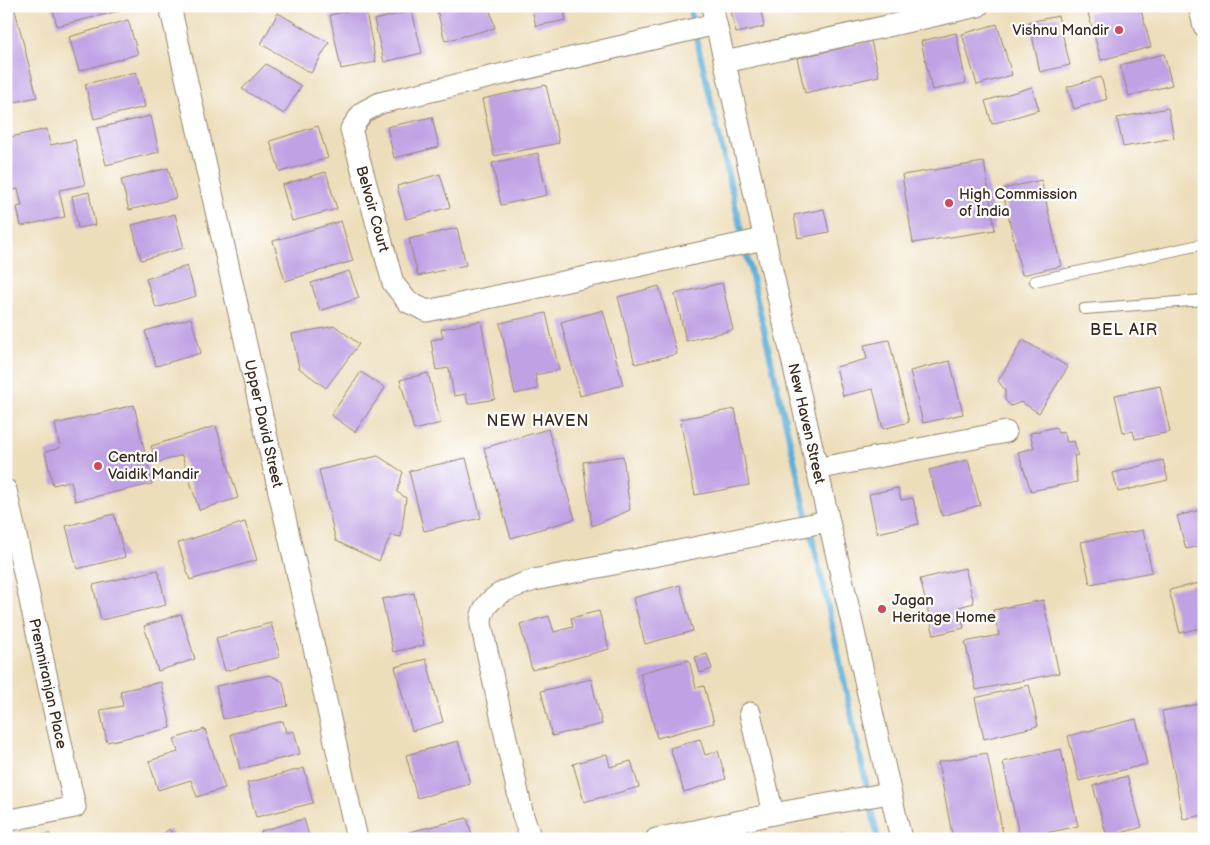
<svg xmlns="http://www.w3.org/2000/svg" width="1210" height="845" font-family="'Balsamiq Sans',sans-serif">
	<style>
		.lines { fill: none; stroke-linecap: round; stroke-linejoin: round }
		.stream { stroke: #5cadd7; stroke-width: 6 }
		.building { fill: #bfa2e4 }
		.lane-casing { stroke: #94846c; stroke-width: 12 }
		.street-casing { stroke: #94846c; stroke-width: 23 }
		.lane { stroke: #fff; stroke-width: 10 }
		.street { stroke: #fff; stroke-width: 21 }
		.poi-dot { fill: #d1495b; stroke: #fff; stroke-width: 2 }
		.labels { text-anchor: middle; dominant-baseline: central; stroke-width: 4.5; stroke-linejoin: round; paint-order: stroke }
		.poi-label { font-size: 15px; fill: #3b2a1e; stroke: #fff; text-anchor: start }
		.street-label { font-size: 15px; fill: #3b2a1e; stroke: #fff }
		.neighbourhood-label { font-size: 16px; letter-spacing: 1px; fill: #3b2a1e; stroke: #fff }
	</style>
	<rect width="100%" height="100%" fill="#fff"/>
	<filter id="ink" filterUnits="userSpaceOnUse"><feTurbulence type="fractalNoise" baseFrequency=".02" numOctaves="2"/><feDisplacementMap in="SourceGraphic" scale="10" xChannelSelector="R" yChannelSelector="G"/><feConvolveMatrix kernelMatrix="1 2 1 2 8 2 1 2 1" color-interpolation-filters="sRGB"/></filter>
	<filter id="wash" filterUnits="userSpaceOnUse"><feTurbulence type="fractalNoise" baseFrequency=".0096" numOctaves="4" result="noise"/><feDisplacementMap in="SourceGraphic" scale="20" xChannelSelector="R" yChannelSelector="G"/><feGaussianBlur stdDeviation="1.12" result="paint"/><feColorMatrix in="noise" values="0 0 0 0 0 0 0 0 0 0 0 0 0 0 0 0 0 1.4 0 .05"/><feComposite in="paint" operator="in"/></filter>
	<g filter="url(#wash)">
		<rect width="100%" height="100%" fill="#eddebb"/>
		<g class="lines">
			<path class="stream" d="M689,6L828,606L878,839"/>
		</g>
		<g id="blocks">
			<path class="building" d="M6,6H14L37,97L11,103L6,85Z
				M52,6H118L119,11L57,26Z
				M436,6H489L495,28L445,41Z
				M531,6H563L566,20L536,26Z
				M730,6H760L764,27L736,33Z
				M1115,6H1140L1151,47L1101,60L1088,13Z
				M365,7L376,62L341,69L330,15Z
				M412,11L422,53L384,62L374,20Z
				M278,13L329,43L311,73L261,44Z
				M1058,16L1070,65L1040,72L1029,22Z
				M128,20L138,54L79,71L69,37Z
				M997,24L1012,75L977,85L962,34Z
				M956,33L966,83L932,90L921,41Z
				M871,41L879,76L805,93L797,58Z
				M1164,54L1172,85L1129,96L1120,65Z
				M266,64L301,86L284,114L242,89Z
				M136,72L145,107L94,119L85,84Z
				M1101,77L1107,99L1074,109L1067,87Z
				M546,85L559,143L494,156L482,99Z
				M1032,87L1039,110L992,124L985,101Z
				M1168,108L1174,138L1123,147L1117,118Z
				M151,116L159,152L106,165L97,128Z
				M432,117L439,147L394,158L387,127Z
				M318,126L328,158L280,172L270,141Z
				M47,129L50,145L75,140L85,185L59,190L65,217L21,226L17,207L22,206L18,189L6,191V156L10,155L6,138Z
				M538,153L547,195L501,205L492,163Z
				M984,162L995,230L913,243L902,175Z
				M168,168L176,198L129,210L121,180Z
				M326,172L337,209L292,221L282,185Z
				M440,174L450,207L406,219L397,186Z
				M1041,180L1061,266L1022,275L1002,189Z
				M89,192L95,225L78,228L72,196Z
				M824,209L829,232L798,238L794,215Z
				M175,214L184,248L141,260L132,225Z
				M341,221L353,261L285,281L273,241Z
				M457,228L466,265L418,276L409,239Z
				M187,266L196,296L156,308L146,279Z
				M349,271L359,298L320,311L311,283Z
				M722,283L733,330L686,341L675,294Z
				M659,286L677,354L635,364L618,297Z
				M603,310L623,385L580,396L561,322Z
				M546,313L559,370L535,375L538,389L515,394L500,323Z
				M191,318L201,353L156,366L145,331Z
				M481,321L495,399L468,404L466,394L454,396L449,368L436,370L431,340L443,338L441,329Z
				M335,326L359,344L326,388L299,368L292,334Z
				M889,340L909,422L883,429L873,389L843,396L836,367L867,359L864,345Z
				M1023,340L1068,367L1039,413L1021,402L1011,406L1005,400V390L998,381Z
				M950,361L963,414L923,423L910,371Z
				M361,372L385,388L355,432L331,415Z
				M428,373L441,423L414,430L400,380Z
				M1160,386L1170,432L1135,439L1133,431L1123,433L1115,395Z
				M134,405L152,484L75,501L71,481L53,485L45,452L60,448L55,424Z
				M735,409L749,485L695,495L680,419Z
				M216,426L238,498L199,510L182,455L156,463L151,446Z
				M1056,427L1058,433L1064,432L1067,442L1074,441L1078,455L1074,456L1077,482L1031,491L1018,452L1034,448L1030,433Z
				M548,429L575,519L511,538L484,448Z
				M378,456L403,472L397,492L406,498L401,537L391,535L379,561L336,541L319,470Z
				M623,456L630,510L592,526L583,462Z
				M466,458L481,518L424,531L409,471Z
				M968,460L980,505L942,516L929,470Z
				M1163,460L1168,480L1118,492L1113,473Z
				M898,488L901,500L913,498L919,524L877,533L869,494Z
				M1204,509V545L1186,549L1177,516Z
				M114,514L125,557L77,569L66,526Z
				M245,522L257,560L190,580L178,543Z
				M1143,530L1152,572L1090,584L1081,542Z
				M965,568L974,603L959,607L964,628L934,635L920,579Z
				M158,570L166,605L101,620L93,585Z
				M1204,582V627L1180,633L1169,590Z
				M680,585L693,631L645,644L633,598Z
				M414,593L424,645L393,652L382,599Z
				M1043,600L1059,673L976,690L965,642L999,635L993,610Z
				M599,611L609,649L532,670L520,624L549,616L554,632L573,627L571,618Z
				M181,614L195,659L158,671L144,626Z
				M271,623L280,657L225,671L216,638Z
				M707,654L712,669L700,673L695,657Z
				M426,659L443,722L412,731L395,667Z
				M689,660L696,688L704,686L714,723L657,738L640,673Z
				M270,675L283,682L288,706L223,719L216,686Z
				M591,679L602,724L552,736L541,691Z
				M161,682L171,728L107,742L100,710L123,706L120,691Z
				M1029,685L1038,726L984,739L975,698Z
				M1204,703V815L1183,819L1162,711Z
				M1136,719L1147,764L1079,781L1068,736Z
				M283,721L286,733L294,731L300,754L240,769L231,734Z
				M205,729L225,788L197,797L191,780L158,790L149,761L178,752L174,739Z
				M700,739L705,755L718,751L726,779L684,792L670,748Z
				M458,741L470,784L417,798L406,755Z
				M1061,749L1078,826L1020,839L1003,762Z
				M987,753L1003,834L978,839H953L938,762Z
				M607,754L610,767L631,761L639,787L584,802L573,764Z
				M304,768L313,803L256,817L247,783Z
				M1127,776L1142,827L1107,837L1093,786Z
				M467,818L473,839H411L409,832Z
				M304,819L310,839H263L261,831Z
				M169,829L176,839H157Z
				M846,833L847,839H822V838Z
				M50,834V839H16L15,837Z"/>
		</g>
	</g>
	<g filter="url(#ink)">
		<use href="#blocks" fill-opacity="0" stroke="#94846c" stroke-width="1"/>
		<g class="lines">
			<g class="lane-casing">
				<path id="lane" d="M1035,281L1204,244
					M1084,309L1204,300"/>
			</g>
			<g class="street-casing">
				<g id="street">
					<path id="s1" d="M170,6L357,839"/>
					<path id="s2" d="M712,6L901,839"/>
					<path d="M1199,6L1204,26"/>
					<path id="s3" d="M716,24L380,103L363,112L351,129L393,283L408,302L427,311L764,239"/>
					<path d="M725,62L978,6"/>
					<path d="M816,469L1006,432"/>
					<path id="s4" d="M6,490L75,807L6,821"/>
					<path d="M750,713L773,814"/>
					<path d="M531,839L523,816L481,624C480,597 512,587 534,580L828,521"/>
					<path d="M656,839L773,814L889,793"/>
				</g>
			</g>
			<use href="#lane" class="lane"/>
			<use href="#street" class="street"/>
		</g>
	</g>
	<g class="poi-dot">
		<circle cx="1119" cy="30" r="5"/>
		<circle cx="949" cy="203" r="5"/>
		<circle cx="98" cy="466" r="5"/>
		<circle cx="882" cy="609" r="5"/>
	</g>
	<g class="labels">
		<g class="poi-label">
			<text x="1109" y="30" text-anchor="end">Vishnu Mandir</text>
			<text x="959" y="194">High Commission<tspan x="959" dy="17">of India</tspan></text>
			<text x="108" y="457">Central<tspan x="108" dy="17">Vaidik Mandir</tspan></text>
			<text x="892" y="600">Jagan<tspan x="892" dy="17">Heritage Home</tspan></text>
		</g>
		<g class="street-label">
			<text stroke="none"><textPath href="#s3" startOffset="468">Belvoir Court</textPath></text>
			<text stroke="none"><textPath href="#s1" startOffset="428">Upper David Street</textPath></text>
			<text stroke="none"><textPath href="#s2" startOffset="428">New Haven Street</textPath></text>
			<text stroke="none"><textPath href="#s4" startOffset="198">Premniranjan Place</textPath></text>
		</g>
		<g class="neighbourhood-label">
			<text x="1124" y="330">BEL AIR</text>
			<text x="538" y="421">NEW HAVEN</text>
		</g>
	</g>
	<rect width="1210" height="845" fill="none" stroke="#fff" stroke-width="25"/>
</svg>
